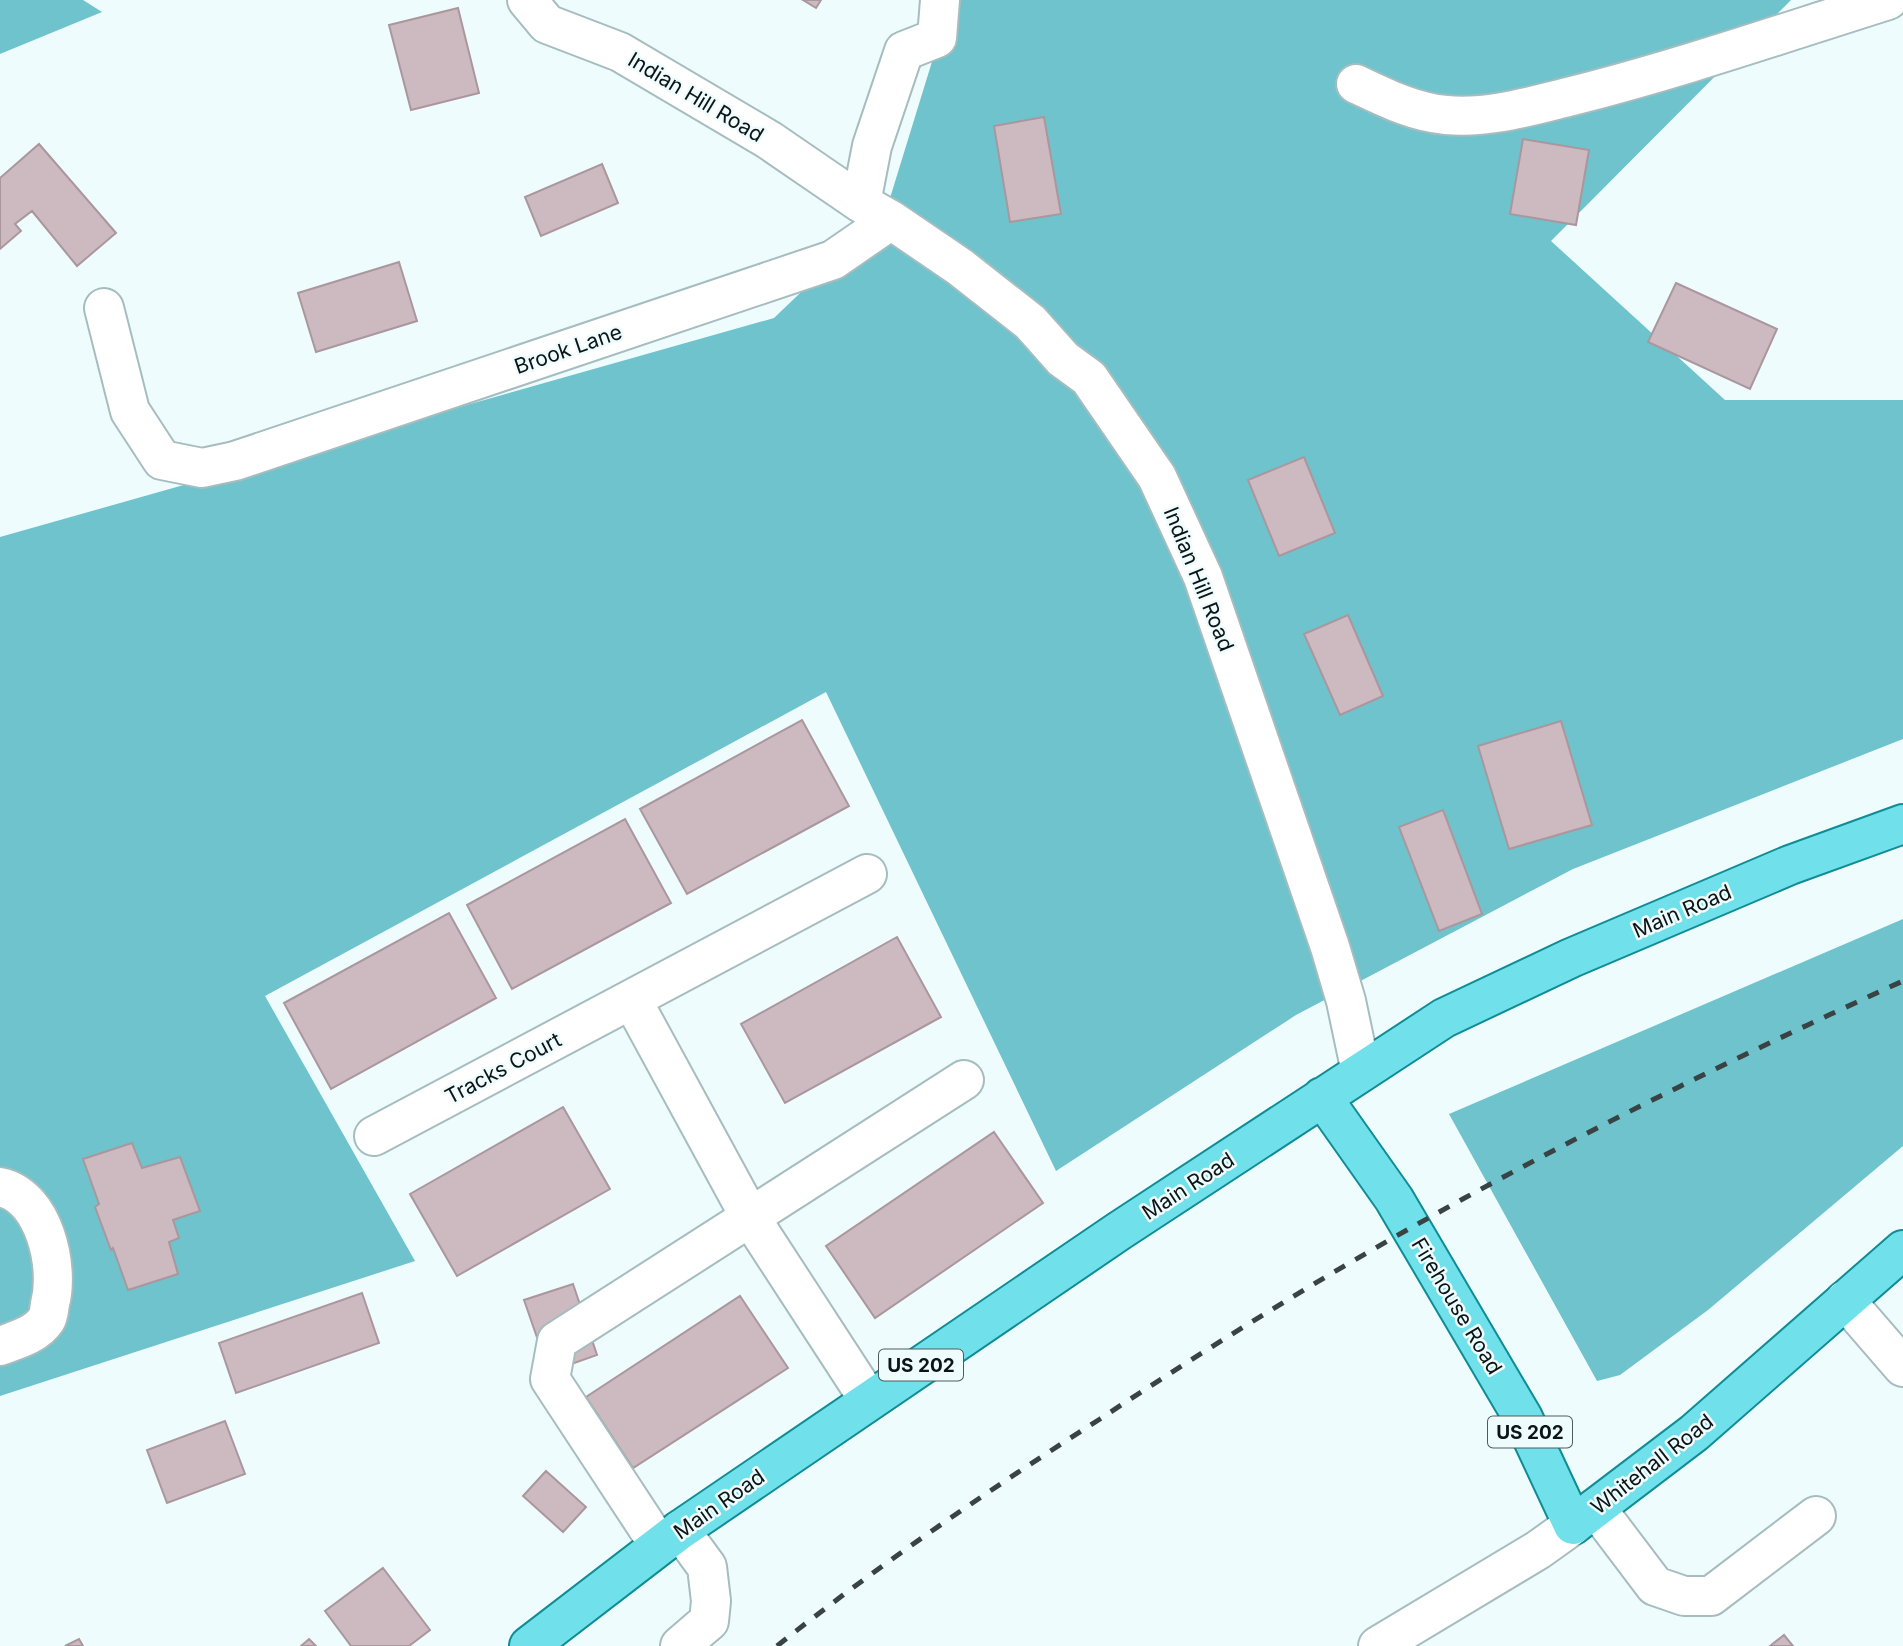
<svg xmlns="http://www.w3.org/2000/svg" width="1903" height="1646" font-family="Inter,sans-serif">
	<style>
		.forest { fill: #6fc3cc }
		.building { fill: #cdb9c0; stroke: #aa979d; stroke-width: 2 }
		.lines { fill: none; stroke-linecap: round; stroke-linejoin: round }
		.minor-casing { stroke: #a6bdbf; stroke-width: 42 }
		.major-casing { stroke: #0f8c96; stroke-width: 42 }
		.minor { stroke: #fff; stroke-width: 38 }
		.major { stroke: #70e1ea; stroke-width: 38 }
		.rail { stroke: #3a4344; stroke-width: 5; stroke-dasharray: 12 12; stroke-linecap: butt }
		.labels { text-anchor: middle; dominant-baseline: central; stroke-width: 5; stroke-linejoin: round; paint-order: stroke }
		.shield { fill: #eefcfe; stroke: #505a5b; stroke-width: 2 }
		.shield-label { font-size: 19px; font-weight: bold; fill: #0c1415 }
		.street-label { font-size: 21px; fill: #0c1415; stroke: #eefcfe }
	</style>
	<rect width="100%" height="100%" fill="#eefcfe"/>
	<path class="forest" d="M0,0H83L102,12L0,54Z
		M951,0H1791L1551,241L1725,400H1903V739L1573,869L1296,1015L1056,1171L826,692L265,996L415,1261L0,1396V537L774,318L886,211Z
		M1903,919V1146L1708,1310L1620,1375L1597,1381L1449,1114Z"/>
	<path class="building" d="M803,0H821L816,8Z
		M458,8L479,93L411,110L389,25Z
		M1044,117L1061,214L1010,222L994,126Z
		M1523,139L1589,150L1576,225L1510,214Z
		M39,144L116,233L77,266L32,211L15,224L21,231L0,249V178Z
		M602,164L618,203L541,236L525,197Z
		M399,262L417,321L316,352L298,293Z
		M1676,283L1777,329L1750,389L1648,342Z
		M1304,457L1335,533L1279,556L1248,480Z
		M1348,615L1383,696L1340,715L1304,634Z
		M802,720L849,806L687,894L640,809Z
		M1561,721L1592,825L1509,849L1478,746Z
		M1443,810L1482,914L1439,931L1399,827Z
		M625,819L671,903L512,989L467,905Z
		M449,913L496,998L331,1089L284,1003Z
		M897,937L941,1017L785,1103L741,1024Z
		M563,1107L610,1189L457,1276L410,1194Z
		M994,1132L1043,1203L875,1318L826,1246Z
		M132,1143L142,1168L180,1157L200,1211L173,1220L179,1238L169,1242L178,1274L128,1290L113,1248L111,1250L95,1207L99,1204L83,1159Z
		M573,1284L597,1355L549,1372L524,1300Z
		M362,1293L379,1343L236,1393L219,1343Z
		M740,1296L788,1368L633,1468L586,1397Z
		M225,1421L245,1474L167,1503L147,1450Z
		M546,1471L586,1507L563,1532L523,1496Z
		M383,1568L430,1630L409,1646H351L325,1611Z
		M1784,1635L1793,1646H1770Z
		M79,1639L83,1646H65Z
		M309,1639L316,1646H301Z"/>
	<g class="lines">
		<g class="minor-casing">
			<path id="minor" d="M527,0L547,24L620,52L769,140L861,203
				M940,0L937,38L904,51L872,146L861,203L891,220L960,267L1030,322L1063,359L1089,378L1157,477L1203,577L1330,947L1346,1001L1361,1072
				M1356,84C1386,98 1413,112 1446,115C1489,119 1531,106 1572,96C1679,69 1783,33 1888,0
				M104,308L130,411L162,460L202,468L235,461L833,260L891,220
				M632,1000L750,1217L869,1400
				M374,1136L867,874
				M0,1187C44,1196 60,1266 50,1304C49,1309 49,1316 46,1320C36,1335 16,1340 0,1346
				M1845,1300L1903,1367
				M1596,1508L1655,1586L1684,1596H1711L1816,1516
				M680,1530L707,1567L711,1601L709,1621L680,1646
				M659,1545L550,1379L557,1341L964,1080
				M1378,1646L1538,1550L1573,1525"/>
		</g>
		<g class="major-casing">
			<path id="major" d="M1322,1097L1394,1199L1523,1418L1573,1525L1694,1433L1903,1250
				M529,1646L680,1530L1119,1231L1444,1018L1571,958L1790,865L1903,824"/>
		</g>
		<use href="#minor" class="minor"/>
		<use href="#major" class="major"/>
		<path class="rail" d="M777,1646C880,1564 989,1490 1100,1419C1177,1368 1255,1319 1334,1272C1518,1164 1709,1069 1903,981"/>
	</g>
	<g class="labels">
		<g class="shield">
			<rect x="879" y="1349.5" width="84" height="31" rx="5"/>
			<rect x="1488" y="1416.5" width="84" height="31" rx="5"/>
		</g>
		<g class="shield-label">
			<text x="921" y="1365">US 202</text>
			<text x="1530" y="1432">US 202</text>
		</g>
		<g class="street-label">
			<text transform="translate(696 97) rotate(31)">Indian Hill Road</text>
			<text transform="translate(568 349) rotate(-19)">Brook Lane</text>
			<text transform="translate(1199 579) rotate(68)">Indian Hill Road</text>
			<text transform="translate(1682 911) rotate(-23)">Main Road</text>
			<text transform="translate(503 1068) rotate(-28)">Tracks Court</text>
			<text transform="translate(1188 1186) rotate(-33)">Main Road</text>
			<text transform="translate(1457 1306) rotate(59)">Firehouse Road</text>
			<text transform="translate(1652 1464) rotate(-38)">Whitehall Road</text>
			<text transform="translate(719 1504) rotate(-35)">Main Road</text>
		</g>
	</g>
</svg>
